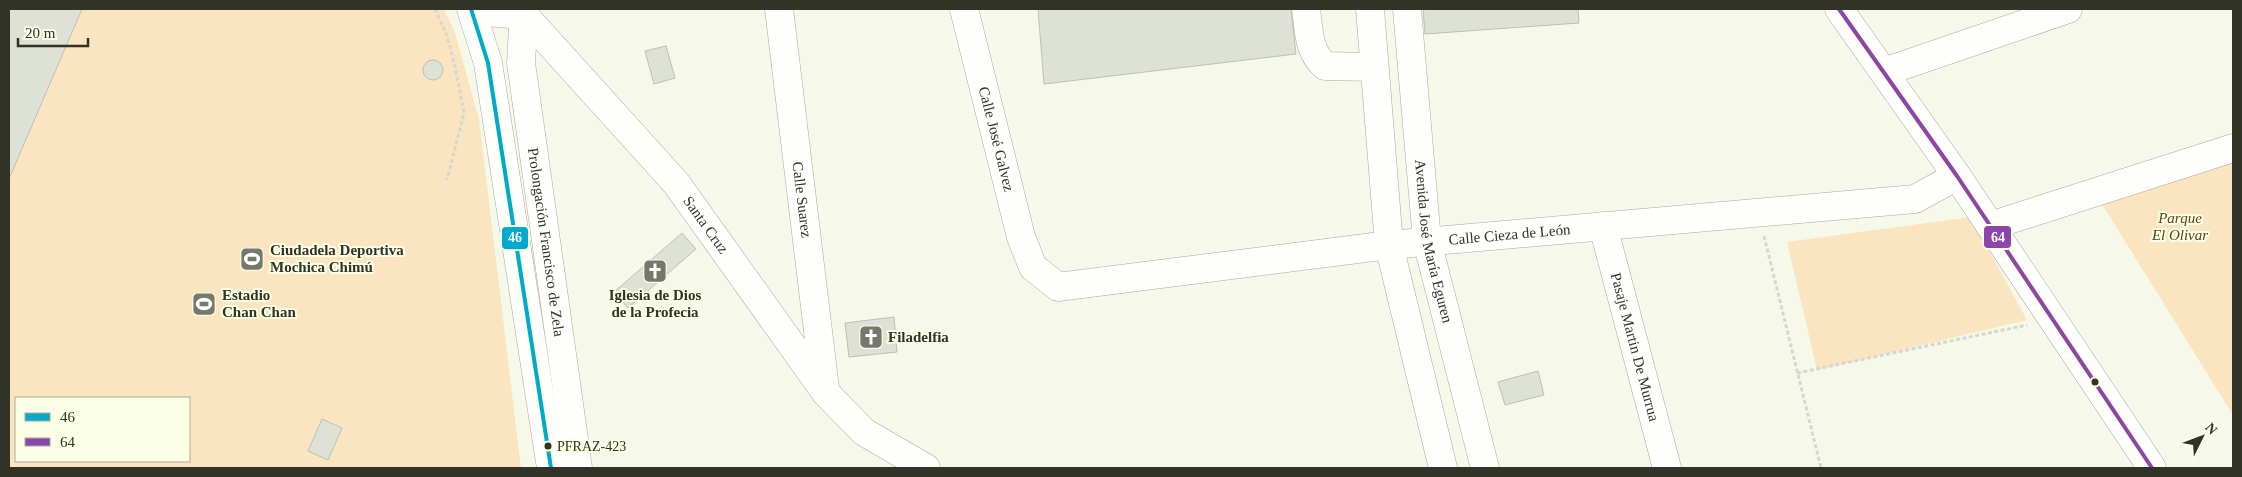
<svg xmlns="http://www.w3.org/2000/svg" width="2242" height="477" font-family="Georgia,serif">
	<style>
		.green { fill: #fae5c0; fill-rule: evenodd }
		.building { fill: #dde1d6; stroke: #bcc0b5 }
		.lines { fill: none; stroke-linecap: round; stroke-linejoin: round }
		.minor-casing { stroke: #a8aa9e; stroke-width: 29 }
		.major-casing { stroke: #a8aa9e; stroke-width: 29 }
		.path { stroke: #d6d6d2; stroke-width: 3; stroke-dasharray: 4 2.5; stroke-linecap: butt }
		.minor { stroke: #fefefc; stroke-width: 28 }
		.major { stroke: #fefefc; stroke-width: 28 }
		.bus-1-casing { stroke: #f9fee4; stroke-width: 8 }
		.bus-2-casing { stroke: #f9fee4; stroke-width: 8 }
		.bus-1 { stroke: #00a9ce; stroke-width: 4 }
		.bus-2 { stroke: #8e44ad; stroke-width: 4 }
		.bus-dot { fill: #303326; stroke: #f9fee4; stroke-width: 2 }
		.labels { text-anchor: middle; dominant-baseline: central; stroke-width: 4; stroke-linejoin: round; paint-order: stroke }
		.bus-label { font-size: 14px; fill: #303326; stroke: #f9fee4; text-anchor: start }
		.street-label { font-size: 15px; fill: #303326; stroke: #f9fee4 }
		.park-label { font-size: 15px; font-style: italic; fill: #5b431d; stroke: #f9fee4 }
		.poi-label { font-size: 15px; font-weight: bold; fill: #303326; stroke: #f9fee4; text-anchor: start }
		.line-badge { stroke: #f9fee4; stroke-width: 2 }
		.badge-label { font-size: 14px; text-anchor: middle; font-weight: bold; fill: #fff }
	</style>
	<rect width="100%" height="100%" fill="#f6f8ea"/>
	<path class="green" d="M9,9H444L455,33L479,119L521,468H9ZM16,398H189V461H16Z
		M2233,157V415L2095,193Z
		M1971,217L2027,320L1817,370L1787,242Z"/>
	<path class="building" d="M9,9H82L9,179Z
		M1038,9H1291L1296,54L1044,84Z
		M1423,9H1578L1579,23L1425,34Z
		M666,46L675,78L654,84L645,51Z
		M423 70a10 10 0 1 1 20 0a10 10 0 1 1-20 0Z
		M682,233L696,249L628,308L614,292Z
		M894,317L897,352L849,357L845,323Z
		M1538,371L1544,395L1505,405L1498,382Z
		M322,419L342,428L328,460L308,451Z"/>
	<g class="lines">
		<g class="minor-casing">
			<g id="minor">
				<path d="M471,9L488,63L551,468"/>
				<path id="s1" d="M524,9L521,63L578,468"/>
				<path id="s2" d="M779,9L825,389"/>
				<path id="s3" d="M964,9L1021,237L1033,267L1058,287L1389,245L1915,199L1957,176"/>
				<path d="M1306,9C1309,30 1308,51 1325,66L1374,67"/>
				<path d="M1839,9L1957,176L2152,468"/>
				<path id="s4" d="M472,11L524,15L676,183L826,393L864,432L926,468"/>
				<path d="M1884,72L2068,9"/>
				<path id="s5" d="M1603,226L1667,468"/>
				<path d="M1990,226L2233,148"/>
			</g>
		</g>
		<g class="major-casing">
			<g id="major">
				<path d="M1370,9L1389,245L1443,468"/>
				<path id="s6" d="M1407,9L1427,241L1485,468"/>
			</g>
		</g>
		<path class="path" d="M435,9L447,36L455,66L464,113L447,180
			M1764,236L1821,468
			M1797,373L2027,325"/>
		<use href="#minor" class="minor"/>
		<use href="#major" class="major"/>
		<g class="bus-1-casing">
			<path id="bus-1" d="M471,9L488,63L551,468"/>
		</g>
		<g class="bus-2-casing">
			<path id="bus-2" d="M1839,9L1957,176L2152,468"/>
		</g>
		<use href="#bus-1" class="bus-1"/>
		<use href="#bus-2" class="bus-2"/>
	</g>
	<defs>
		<g id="stadium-square" transform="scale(1.25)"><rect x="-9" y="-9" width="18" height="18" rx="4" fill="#75786b" stroke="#f9fee4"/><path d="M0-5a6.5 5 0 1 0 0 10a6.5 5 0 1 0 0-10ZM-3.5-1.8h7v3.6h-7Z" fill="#fff"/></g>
		<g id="church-square" transform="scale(1.25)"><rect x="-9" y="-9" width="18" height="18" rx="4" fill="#75786b" stroke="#f9fee4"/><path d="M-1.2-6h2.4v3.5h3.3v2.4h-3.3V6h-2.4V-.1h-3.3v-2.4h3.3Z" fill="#fff"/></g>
	</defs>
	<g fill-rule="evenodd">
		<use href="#stadium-square" x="252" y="259"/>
		<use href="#church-square" x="655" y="271"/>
		<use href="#stadium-square" x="204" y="304"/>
		<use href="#church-square" x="871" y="337"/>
	</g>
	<g class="bus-dot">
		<circle cx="2095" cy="382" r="4.5"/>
		<circle cx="548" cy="446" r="4.5"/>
	</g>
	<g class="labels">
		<g class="bus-label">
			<text x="557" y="446">PFRAZ-423</text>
		</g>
		<g class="street-label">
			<text stroke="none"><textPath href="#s3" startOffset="134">Calle José Galvez</textPath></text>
			<text stroke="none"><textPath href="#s2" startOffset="192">Calle Suarez</textPath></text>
			<text stroke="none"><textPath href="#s4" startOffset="330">Santa Cruz</textPath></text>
			<text stroke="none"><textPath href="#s3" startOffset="754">Calle Cieza de León</textPath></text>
			<text stroke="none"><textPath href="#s6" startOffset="234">Avenida José María Eguren</textPath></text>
			<text stroke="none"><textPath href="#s1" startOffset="235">Prolongación Francisco de Zela</textPath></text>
			<text stroke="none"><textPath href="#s5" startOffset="125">Pasaje Martin De Murrua</textPath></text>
		</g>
		<g class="park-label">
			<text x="2180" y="218">Parque<tspan x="2180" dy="17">El Olivar</tspan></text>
		</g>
		<g class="poi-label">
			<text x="270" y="250">Ciudadela Deportiva<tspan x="270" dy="17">Mochica Chimú</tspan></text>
			<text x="222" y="295">Estadio<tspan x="222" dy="17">Chan Chan</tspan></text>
			<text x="655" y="295" text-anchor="middle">Iglesia de Dios<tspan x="655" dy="17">de la Profecia</tspan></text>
			<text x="888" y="337">Filadelfia</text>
		</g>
	</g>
	<g class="line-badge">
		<rect x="1983" y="225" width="29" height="24" rx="5" fill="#8e44ad"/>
		<rect x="501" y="226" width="28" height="24" rx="5" fill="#00a9ce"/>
	</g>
	<g class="badge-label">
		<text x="1998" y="242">64</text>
		<text x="515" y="242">46</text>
	</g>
	<rect width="2242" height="477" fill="none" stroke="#303326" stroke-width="20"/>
	<rect x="15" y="397" width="175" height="65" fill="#f9fee4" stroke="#a9ad98"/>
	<rect x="25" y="413" width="25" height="8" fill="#00a9ce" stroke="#a9ad98"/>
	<text x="60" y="422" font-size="15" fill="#303326">46</text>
	<rect x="25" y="438" width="25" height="8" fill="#8e44ad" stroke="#a9ad98"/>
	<text x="60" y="447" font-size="15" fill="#303326">64</text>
	<g transform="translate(2202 437) rotate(48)" stroke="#f9fee4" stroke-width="4" paint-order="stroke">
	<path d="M0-4L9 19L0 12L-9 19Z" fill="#303326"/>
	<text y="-8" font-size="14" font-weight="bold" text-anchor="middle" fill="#303326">N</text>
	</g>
	<path d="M18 38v8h70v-8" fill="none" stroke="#303326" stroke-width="2.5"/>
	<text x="25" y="38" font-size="15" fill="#303326" stroke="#f9fee4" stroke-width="4" paint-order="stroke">20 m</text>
</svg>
